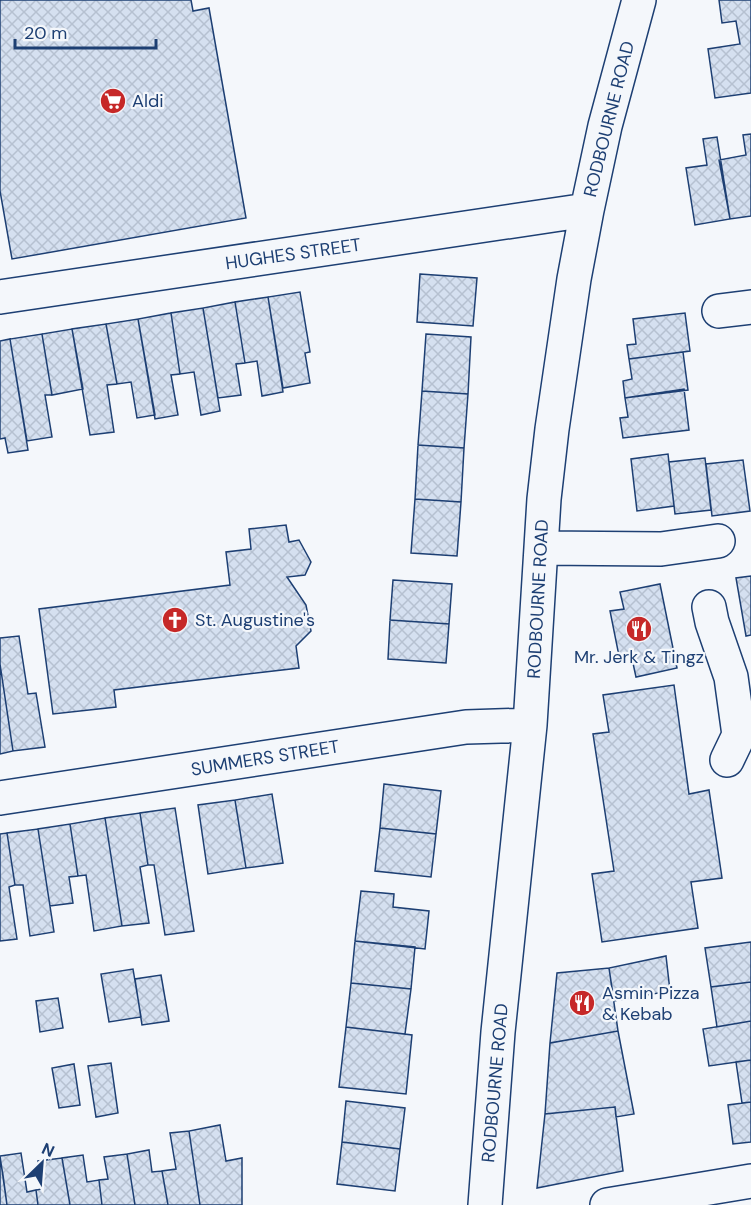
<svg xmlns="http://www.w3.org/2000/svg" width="751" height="1205" font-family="'DM Sans',sans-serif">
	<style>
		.building { fill: url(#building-cross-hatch); stroke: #1d3f73; stroke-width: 1.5 }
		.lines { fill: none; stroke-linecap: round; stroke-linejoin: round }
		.minor-casing { stroke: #1d3f73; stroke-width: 36 }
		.minor { stroke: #f4f7fb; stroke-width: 33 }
		.labels { text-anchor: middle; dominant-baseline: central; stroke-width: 4.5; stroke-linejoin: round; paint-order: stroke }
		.poi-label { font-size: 18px; fill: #1d3f73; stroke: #f4f7fb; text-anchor: start }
		.street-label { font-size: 18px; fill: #1d3f73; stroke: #f4f7fb }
	</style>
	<defs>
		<pattern id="building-cross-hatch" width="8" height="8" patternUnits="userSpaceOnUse" patternTransform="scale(1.5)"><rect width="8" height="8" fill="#d5e0f0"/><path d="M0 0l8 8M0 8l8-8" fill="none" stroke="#b6c1d1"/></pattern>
	</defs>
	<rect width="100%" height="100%" fill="#f4f7fb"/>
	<path class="building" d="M0,0H191L193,11L209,8L246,218L12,259L0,191Z
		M719,0H751V93L715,98L708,49L740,44L736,21L722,23Z
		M751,134V216L730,219L719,160L746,155L743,135Z
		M717,137L730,219L695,225L686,168L707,165L703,139Z
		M420,274L477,278L473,326L417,322Z
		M300,292L310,352L305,353L310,383L283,388L268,297Z
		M268,297L283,392L262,396L257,361L245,363L235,302Z
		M235,302L245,363L236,364L241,395L218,398L203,308Z
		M203,308L220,411L201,415L194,372L180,374L171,313Z
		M171,313L180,374L171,375L178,415L155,419L138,319Z
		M685,313L690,351L629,359L627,345L636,344L633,319Z
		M138,319L155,415L137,418L131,382L117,384L106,324Z
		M106,324L117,384L107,385L114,432L90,435L72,329Z
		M72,329L83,389L52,395L42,334Z
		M42,334L52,395H45L52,437L27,441L10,339Z
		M426,334L471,337L468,394L422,391Z
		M10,339L28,450L8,453L5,438L0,439V341Z
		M683,352L688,390L625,398L623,381L632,379L629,359Z
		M684,389L689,430L623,438L620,418L628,417L625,398Z
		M422,391L468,394L464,448L418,445Z
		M418,445L464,448L461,502L415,499Z
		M668,454L674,506L637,511L631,459Z
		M705,458L711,510L675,514L669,462Z
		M743,460L750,511L712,516L706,464Z
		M415,499L461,502L457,556L411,553Z
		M286,525L289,542L299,540L311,562L305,575L287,577L306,605L311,631L296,646L299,668L114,690L116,707L53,714L39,609L230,585L226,552L251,549L249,529Z
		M751,576V635L746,636L736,578Z
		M393,580L452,584L449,624L390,620Z
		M660,584L677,668L636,677L631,654L619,656L610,611L624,609L620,592Z
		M390,620L449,624L446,663L388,659Z
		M19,636L28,694L36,693L45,747L13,751L0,664V638Z
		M0,664L13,751L0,754Z
		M674,685L689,794L709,790L722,878L691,882L698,928L602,942L592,874L614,871L593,734L609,732L603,695Z
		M384,784L441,791L436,834L380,828Z
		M272,794L283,863L246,868L235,800Z
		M235,800L246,868L208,874L198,805Z
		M175,808L194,931L165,935L154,865H148L140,813Z
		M140,813L148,865L140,867L149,923L122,926L105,818Z
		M105,818L122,926L94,931L86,875L78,876L70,824Z
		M70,824L78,876L69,877L73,903L50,906L38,829Z
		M380,828L436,834L431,877L375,871Z
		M38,829L54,932L30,936L23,885H15L7,833Z
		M7,833L15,885L9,887L17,939L0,941V834Z
		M361,891L394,894L393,907L429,911L425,949L355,941Z
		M355,941L415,947L411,989L351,983Z
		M751,942V982L711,987L705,948Z
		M666,956L670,991L614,1001L609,968Z
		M609,968L618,1031L550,1043L557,973Z
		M133,969L141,1017L109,1022L101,974Z
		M161,975L169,1021L142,1025L135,979Z
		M751,982V1021L717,1027L711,987Z
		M351,983L411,989L405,1034L346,1027Z
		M58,998L63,1028L40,1032L36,1001Z
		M751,1021V1060L709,1066L703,1029Z
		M346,1027L412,1035L406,1094L339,1087Z
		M618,1031L634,1114L616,1117L615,1107L545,1114L550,1043Z
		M751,1060V1102L742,1103L736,1062Z
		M111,1063L118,1113L96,1117L88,1066Z
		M74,1064L80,1105L59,1108L52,1068Z
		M346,1101L405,1108L400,1149L342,1142Z
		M751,1102V1142L733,1144L728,1105Z
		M615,1107L623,1171L537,1188L545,1114Z
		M220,1125L226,1161L242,1158V1205H200L189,1131Z
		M189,1131L200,1205H168L162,1171L176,1169L170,1133Z
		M342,1142L400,1149L395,1191L337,1184Z
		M149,1150L152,1172L162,1171L168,1205H135L127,1154Z
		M21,1153L27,1192L36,1190L38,1205H7L0,1156Z
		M127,1154L135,1205H102L99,1180L108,1179L104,1157Z
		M83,1155L87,1182L99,1180L102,1205H70L62,1158Z
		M0,1158L3,1175L7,1205H0Z
		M62,1158L70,1205H38L36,1190L42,1189L38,1161Z"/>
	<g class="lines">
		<g class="minor-casing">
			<path id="minor" d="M0,297L587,210
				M719,311L751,307
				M541,548L661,549L718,541
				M709,607L712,622L731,677L739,735L727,760
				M0,798L466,727L530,725
				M485,1205L498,1032L530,725L544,499L552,429L574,279L587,210L605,126L639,0
				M607,1205L751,1181"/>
		</g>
		<use href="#minor" class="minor"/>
	</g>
	<defs>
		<g id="supermarket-disc" transform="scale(1.35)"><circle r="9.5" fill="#c62828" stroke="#f4f7fb"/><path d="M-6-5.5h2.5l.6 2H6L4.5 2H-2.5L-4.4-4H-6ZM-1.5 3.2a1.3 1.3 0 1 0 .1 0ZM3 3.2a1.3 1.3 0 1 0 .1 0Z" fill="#fff"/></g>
		<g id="church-disc" transform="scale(1.35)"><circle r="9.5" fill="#c62828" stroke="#f4f7fb"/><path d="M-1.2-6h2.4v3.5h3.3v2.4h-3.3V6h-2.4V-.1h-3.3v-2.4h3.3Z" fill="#fff"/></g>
		<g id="restaurant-disc" transform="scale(1.35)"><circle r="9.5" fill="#c62828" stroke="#f4f7fb"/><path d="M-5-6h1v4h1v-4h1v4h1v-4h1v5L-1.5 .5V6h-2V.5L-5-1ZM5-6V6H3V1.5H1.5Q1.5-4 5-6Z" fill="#fff"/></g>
	</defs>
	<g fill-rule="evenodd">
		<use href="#supermarket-disc" x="113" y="101"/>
		<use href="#church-disc" x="175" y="620"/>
		<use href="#restaurant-disc" x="639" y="629"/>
		<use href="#restaurant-disc" x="582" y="1003"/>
	</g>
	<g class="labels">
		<g class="poi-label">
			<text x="132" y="101">Aldi</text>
			<text x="195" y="620">St. Augustine's</text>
			<text x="639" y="657" text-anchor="middle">Mr. Jerk &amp; Tingz</text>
			<text x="602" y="993">Asmin Pizza<tspan x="602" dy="21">&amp; Kebab</tspan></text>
		</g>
		<g class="street-label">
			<text transform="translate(609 119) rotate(-76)">RODBOURNE ROAD</text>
			<text transform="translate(293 254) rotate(-8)">HUGHES STREET</text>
			<text transform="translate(538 599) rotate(-87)">RODBOURNE ROAD</text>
			<text transform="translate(265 758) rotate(-9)">SUMMERS STREET</text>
			<text transform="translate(495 1083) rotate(-85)">RODBOURNE ROAD</text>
		</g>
	</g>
	<g transform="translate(42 1163) rotate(25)" stroke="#f4f7fb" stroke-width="4.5" paint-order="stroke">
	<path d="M0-4.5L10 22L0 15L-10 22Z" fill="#1d3f73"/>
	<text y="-9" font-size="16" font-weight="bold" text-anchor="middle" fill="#1d3f73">N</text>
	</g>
	<path d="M15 39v9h141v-9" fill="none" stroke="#1d3f73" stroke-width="3"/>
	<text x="24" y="39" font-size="18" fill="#1d3f73" stroke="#f4f7fb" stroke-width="4.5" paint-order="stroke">20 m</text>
</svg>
